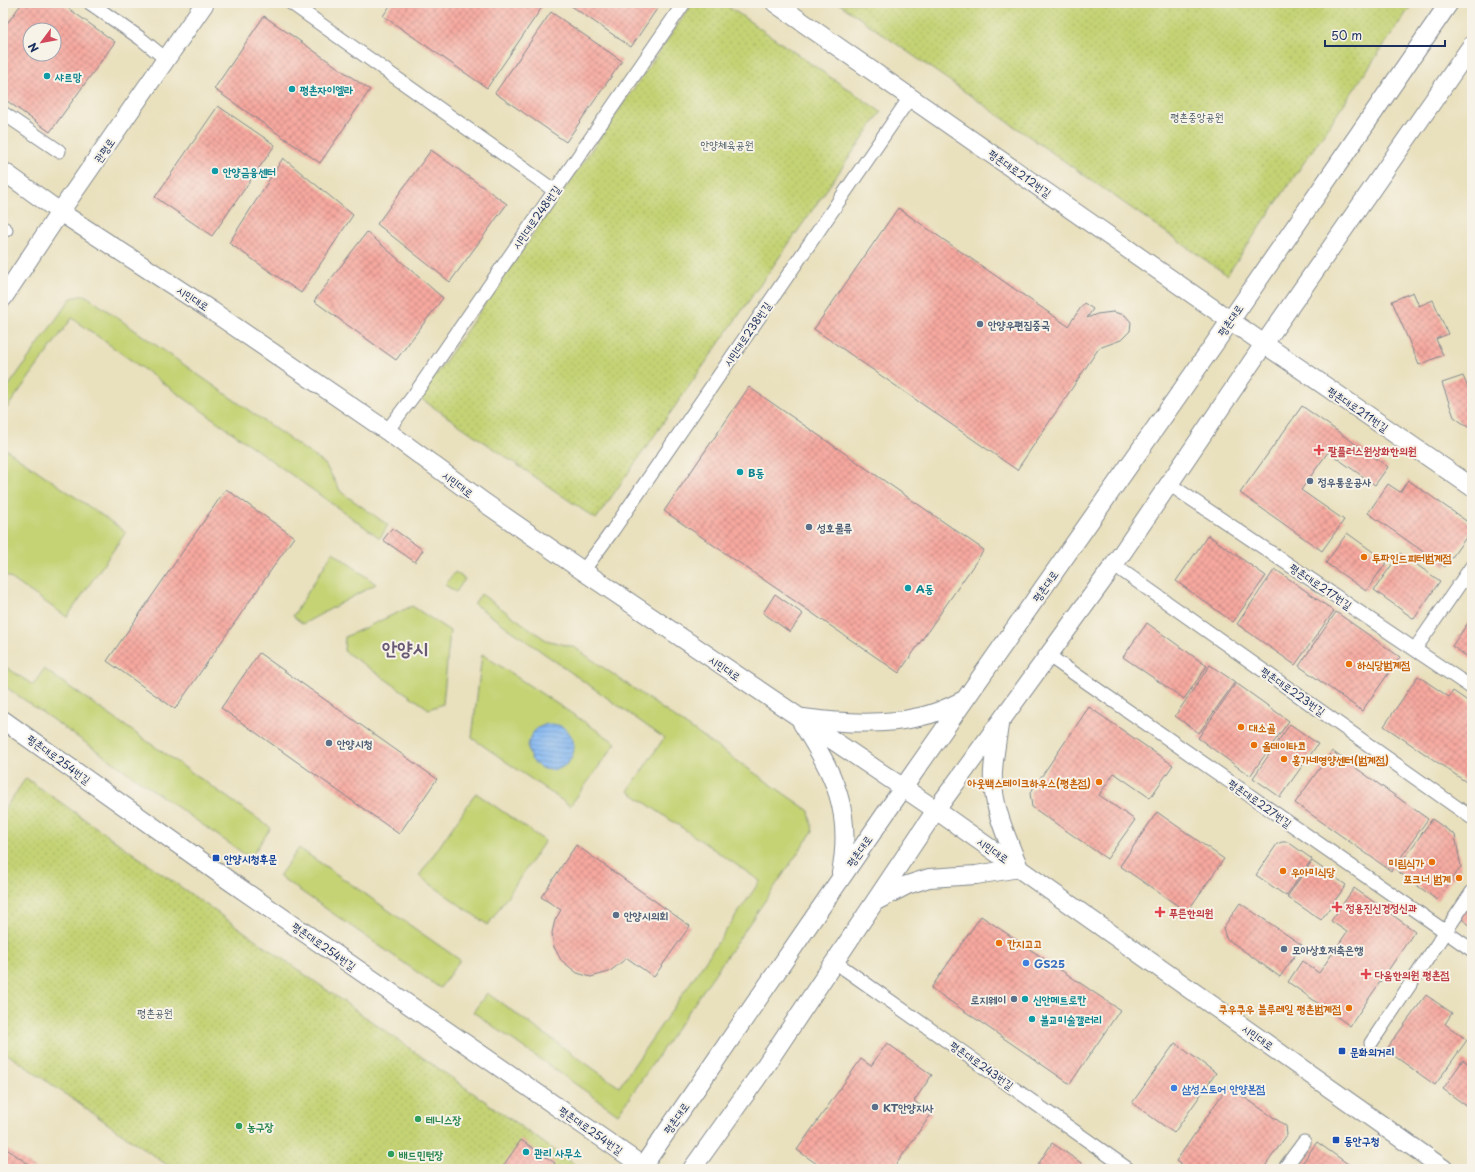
<svg xmlns="http://www.w3.org/2000/svg" width="1475" height="1172" font-family="'Playpen Sans','Poor Story',sans-serif">
	<style>
		.green { fill: #c5d375; stroke: #70816a }
		.park { fill: url(#park-dots); stroke: #70816a }
		.water { fill: url(#water-rules); stroke: #5073a8 }
		.building { fill: url(#building-cross-hatch); fill-rule: evenodd }
		.lines { fill: none; stroke-linecap: round; stroke-linejoin: round }
		.street-casing { stroke: #82888e; stroke-width: 15 }
		.secondary-casing { stroke: #82888e; stroke-width: 20 }
		.street { stroke: #fff; stroke-width: 13 }
		.secondary { stroke: #fff; stroke-width: 18 }
		.culture-dot { fill: #0f9aa8; stroke: #f7f3e8; stroke-width: 1.5 }
		.service-dot { fill: #5c6f8a; stroke: #f7f3e8; stroke-width: 1.5 }
		.health-dot { fill: #e0444e; stroke: #f7f3e8; stroke-width: 1.5 }
		.food-dot { fill: #e8710a; stroke: #f7f3e8; stroke-width: 1.5 }
		.transit-dot { fill: #1a4fb4; stroke: #f7f3e8; stroke-width: 1.5 }
		.shop-dot { fill: #3f7fe0; stroke: #f7f3e8; stroke-width: 1.5 }
		.leisure-dot { fill: #2e9e5b; stroke: #f7f3e8; stroke-width: 1.5 }
		.labels { text-anchor: middle; dominant-baseline: central; stroke-width: 4; stroke-linejoin: round; paint-order: stroke }
		.culture-label { font-size: 11px; font-weight: bold; fill: #0d838f; stroke: #f7f3e8; text-anchor: start }
		.park-label { font-size: 11px; fill: #465864; stroke: #f7f3e8 }
		.street-label { font-size: 11px; fill: #1b2f5e; stroke: #f7f3e8 }
		.service-label { font-size: 11px; font-weight: bold; fill: #4e5e75; stroke: #f7f3e8; text-anchor: start }
		.health-label { font-size: 11px; font-weight: bold; fill: #be3a42; stroke: #f7f3e8; text-anchor: start }
		.food-label { font-size: 11px; font-weight: bold; fill: #c56008; stroke: #f7f3e8; text-anchor: start }
		.transit-label { font-size: 11px; font-weight: bold; fill: #164399; stroke: #f7f3e8; text-anchor: start }
		.shop-label { font-size: 11px; font-weight: bold; fill: #366cbe; stroke: #f7f3e8; text-anchor: start }
		.leisure-label { font-size: 11px; font-weight: bold; fill: #27864d; stroke: #f7f3e8; text-anchor: start }
		.town-label { font-size: 19px; font-weight: bold; fill: #685a75; stroke: #f7f3e8 }
	</style>
	<defs>
		<pattern id="park-dots" width="8" height="8" patternUnits="userSpaceOnUse"><rect width="8" height="8" fill="#c5d375"/><path d="M2 2h.1M6 6h.1" fill="none" stroke="#a9b568" stroke-width="1.8" stroke-linecap="round"/></pattern>
		<pattern id="water-rules" width="6" height="5" patternUnits="userSpaceOnUse"><rect width="6" height="5" fill="#84b7f1"/><path d="M0 2.5h6" fill="none" stroke="#6b95c6"/></pattern>
		<pattern id="building-cross-hatch" width="8" height="8" patternUnits="userSpaceOnUse"><rect width="8" height="8" fill="#f7a99f"/><path d="M0 0l8 8M0 8l8-8" fill="none" stroke="#c78a85"/></pattern>
	</defs>
	<rect width="100%" height="100%" fill="#f7f3e8"/>
	<filter id="ink" filterUnits="userSpaceOnUse"><feTurbulence type="fractalNoise" baseFrequency=".025" numOctaves="2"/><feDisplacementMap in="SourceGraphic" scale="8" xChannelSelector="R" yChannelSelector="G"/><feConvolveMatrix kernelMatrix="1 2 1 2 8 2 1 2 1" color-interpolation-filters="sRGB"/></filter>
	<filter id="wash" filterUnits="userSpaceOnUse"><feTurbulence type="fractalNoise" baseFrequency=".012" numOctaves="4" result="noise"/><feDisplacementMap in="SourceGraphic" scale="16" xChannelSelector="R" yChannelSelector="G"/><feGaussianBlur stdDeviation="0.9" result="paint"/><feColorMatrix in="noise" values="0 0 0 0 0 0 0 0 0 0 0 0 0 0 0 0 0 1.4 0 .05"/><feComposite in="paint" operator="in"/></filter>
	<g filter="url(#wash)">
		<rect width="100%" height="100%" fill="#e9e0bd"/>
		<path class="green" d="M85,295L325,464L341,492L388,525L380,538L72,318L7,408L3,406V394L71,298Z
			M3,447L126,532L67,617L3,573Z
			M333,552L376,584L303,624L293,616Z
			M455,572L465,579L456,592L445,585Z
			M481,594L546,640L574,647L809,811L813,831L618,1114L473,1012L487,993L619,1087L760,881L628,791L664,738L474,604Z
			M412,606L450,631L443,704L429,709L344,651L345,637Z
			M482,654L616,743L570,806L472,738Z
			M3,665L33,685L44,669L271,828L250,858L3,685Z
			M476,793L545,841L488,925L419,876Z
			M299,848L460,960L440,988L279,876Z"/>
		<path class="park" d="M693,3H723L881,112L596,519L420,398Z
			M838,3H1413L1227,275Z
			M26,778L581,1169H173L3,1051V811Z"/>
		<path class="water" d="M528 747a23 23 0 1 1 46 0a23 23 0 1 1-46 0Z"/>
		<g id="blocks">
			<path class="building" d="M22,3H61L115,42L50,132L3,98V29ZM30,30H54V54H30Z
				M392,3H545L487,88L383,16Z
				M567,3H661L631,47Z
				M551,12L622,61L566,142L495,93Z
				M264,16L370,90L320,163L214,89Z
				M218,106L275,145L212,236L155,197Z
				M431,150L507,204L450,282L377,224Z
				M283,158L353,215L301,293L229,243Z
				M898,208L1068,326L1084,303L1093,309L1087,318L1097,314L1113,312L1125,315L1131,322L1130,331L1121,340L1099,348L1017,470L814,329Z
				M367,232L443,298L396,360L314,301Z
				M1413,292L1419,306L1433,300L1448,334L1436,339L1443,355L1419,365L1392,301Z
				M1463,376L1472,397V430L1454,417L1442,383Z
				M749,387L984,550L899,673L664,511Z
				M1302,406L1388,467L1375,485L1328,452L1301,490L1344,520L1322,551L1240,493Z
				M1408,480L1472,525V529L1445,567L1368,513L1388,484L1400,492Z
				M226,489L294,537L175,709L107,661Z
				M392,528L423,550L415,562L383,540Z
				M1347,533L1387,562L1366,591L1326,563Z
				M1208,535L1266,576L1233,622L1176,581Z
				M1400,553L1440,581L1414,619L1374,590Z
				M1275,569L1334,611L1295,665L1237,624Z
				M775,594L803,614L790,632L763,613Z
				M1336,612L1400,657L1362,711L1299,666Z
				M1472,617V660L1452,646Z
				M1147,623L1207,666L1184,699L1123,657Z
				M259,653L437,779L399,834L221,708Z
				M1210,665L1235,682L1199,733L1175,716Z
				M1418,676L1449,697L1453,691L1472,704V786L1384,726Z
				M1236,683L1289,721L1250,776L1198,738Z
				M1089,707L1173,765L1150,798L1114,773L1099,795L1135,820L1107,859L1032,807L1030,793Z
				M1290,724L1318,744L1280,797L1253,778Z
				M1332,751L1428,819L1391,871L1295,803Z
				M1157,812L1224,859L1187,912L1120,866Z
				M1432,819L1455,835L1461,867L1437,900L1396,870Z
				M1282,842H1288L1312,859L1286,896L1256,875L1277,844Z
				M576,845L690,926L654,977L627,958L609,972L591,977L577,973L561,960L554,947L552,933L555,920L561,910L541,897Z
				M1312,861L1346,885L1321,920L1287,897Z
				M1354,888L1415,931L1350,1026L1288,982L1302,961L1319,973L1347,932L1331,921Z
				M1472,896V927L1458,916Z
				M1240,903L1302,945L1280,977L1226,938L1223,928Z
				M981,916L1120,1010L1070,1084L931,988Z
				M1426,995L1452,1013L1445,1024L1467,1040L1435,1085L1386,1050Z
				M887,1043L932,1075L914,1101L932,1113L893,1169H824L797,1150L861,1059L871,1066Z
				M1175,1043L1216,1073L1174,1133L1132,1103Z
				M1463,1060L1472,1066V1110L1443,1089Z
				M1228,1086L1286,1126L1287,1135L1263,1169H1187L1176,1161Z
				M521,1140L555,1163L551,1169H501Z
				M1317,1142L1355,1169H1298Z
				M1052,1143L1090,1169H1035Z
				M5,1148L36,1169H3V1151Z"/>
		</g>
	</g>
	<g filter="url(#ink)">
		<use href="#blocks" fill-opacity="0" stroke="#82888e" stroke-width="1"/>
		<g class="lines">
			<g class="street-casing">
				<path id="street" d="M90,3L140,38L166,59
					M291,3L555,191
					M3,113L59,151
					M3,228L6,230
					M387,431L414,395L684,3
					M1169,484L1472,688
					M1114,565L1472,818
					M583,571L613,530L911,96
					M1415,649L1472,566
					M1049,656L1472,950
					M835,962L1128,1169
					M1371,1043L1472,892
					M1284,1169L1304,1142"/>
			</g>
			<g class="secondary-casing">
				<path id="secondary" d="M775,3L1264,344L1472,487
					M3,171L60,212L212,311L387,431L485,503L583,571L936,810L1444,1169
					M3,298L60,212L205,3
					M803,718C840,723 882,726 919,717C935,714 950,707 964,700
					M3,720L231,882L647,1169
					M802,723C834,775 853,810 841,873
					M876,901L907,885L929,878L976,875L1019,868C1007,838 991,805 993,771C994,755 997,740 999,725
					M641,1169L903,788L1217,340L1449,3
					M692,1169L757,1078L936,810L1114,565L1264,344L1472,45"/>
			</g>
			<use href="#street" class="street"/>
			<use href="#secondary" class="secondary"/>
		</g>
	</g>
	<g class="culture-dot">
		<circle cx="47" cy="76" r="4"/>
		<circle cx="292" cy="89" r="4"/>
		<circle cx="215" cy="171" r="4"/>
		<circle cx="740" cy="472" r="4"/>
		<circle cx="908" cy="588" r="4"/>
		<circle cx="1025" cy="999" r="4"/>
		<circle cx="1032" cy="1019" r="4"/>
		<circle cx="526" cy="1152" r="4"/>
	</g>
	<g class="service-dot">
		<circle cx="980" cy="324" r="4"/>
		<circle cx="1310" cy="481" r="4"/>
		<circle cx="809" cy="527" r="4"/>
		<circle cx="329" cy="743" r="4"/>
		<circle cx="616" cy="915" r="4"/>
		<circle cx="1284" cy="949" r="4"/>
		<circle cx="1014" cy="999" r="4"/>
		<circle cx="875" cy="1107" r="4"/>
	</g>
	<g class="health-dot">
		<path d="M1317 444h4v4h4v4h-4v4h-4v-4h-4v-4h4z"/>
		<path d="M1335 901h4v4h4v4h-4v4h-4v-4h-4v-4h4z"/>
		<path d="M1158 906h4v4h4v4h-4v4h-4v-4h-4v-4h4z"/>
		<path d="M1364 968h4v4h4v4h-4v4h-4v-4h-4v-4h4z"/>
	</g>
	<g class="food-dot">
		<circle cx="1364" cy="557" r="4"/>
		<circle cx="1349" cy="664" r="4"/>
		<circle cx="1241" cy="727" r="4"/>
		<circle cx="1254" cy="745" r="4"/>
		<circle cx="1284" cy="759" r="4"/>
		<circle cx="1099" cy="782" r="4"/>
		<circle cx="1432" cy="862" r="4"/>
		<circle cx="1283" cy="871" r="4"/>
		<circle cx="1459" cy="878" r="4"/>
		<circle cx="999" cy="943" r="4"/>
		<circle cx="1349" cy="1008" r="4"/>
	</g>
	<g class="transit-dot">
		<rect x="212" y="854" width="8" height="8" rx="2"/>
		<rect x="1338" y="1047" width="8" height="8" rx="2"/>
		<rect x="1332" y="1136" width="8" height="8" rx="2"/>
	</g>
	<g class="shop-dot">
		<circle cx="1026" cy="963" r="4"/>
		<circle cx="1174" cy="1088" r="4"/>
	</g>
	<g class="leisure-dot">
		<circle cx="418" cy="1119" r="4"/>
		<circle cx="239" cy="1126" r="4"/>
		<circle cx="391" cy="1154" r="4"/>
	</g>
	<g class="labels">
		<g class="culture-label">
			<text x="55" y="76">샤르망</text>
			<text x="300" y="89">평촌자이엘라</text>
			<text x="223" y="171">안양금융센터</text>
			<text x="748" y="472">B동</text>
			<text x="916" y="588">A동</text>
			<text x="1033" y="999">신안메트로칸</text>
			<text x="1040" y="1019">불교미술갤러리</text>
			<text x="534" y="1152">관리 사무소</text>
		</g>
		<g class="park-label">
			<text x="1197" y="116">평촌중앙공원</text>
			<text x="727" y="144">안양체육공원</text>
			<text x="155" y="1012">평촌공원</text>
		</g>
		<g class="street-label">
			<text transform="translate(104 150) rotate(-55)">관평로</text>
			<text transform="translate(1020 173) rotate(35)">평촌대로212번길</text>
			<text transform="translate(536 217) rotate(-55)">시민대로248번길</text>
			<text transform="translate(193 298) rotate(33)">시민대로</text>
			<text transform="translate(1230 320) rotate(-56)">평촌대로</text>
			<text transform="translate(747 334) rotate(-56)">시민대로238번길</text>
			<text transform="translate(1358 409) rotate(34)">평촌대로211번길</text>
			<text transform="translate(458 484) rotate(37)">시민대로</text>
			<text transform="translate(1045 586) rotate(-55)">평촌대로</text>
			<text transform="translate(1321 586) rotate(34)">평촌대로217번길</text>
			<text transform="translate(725 668) rotate(34)">시민대로</text>
			<text transform="translate(1293 691) rotate(35)">평촌대로223번길</text>
			<text transform="translate(59 759) rotate(36)">평촌대로254번길</text>
			<text transform="translate(1260 803) rotate(35)">평촌대로227번길</text>
			<text transform="translate(993 850) rotate(35)">시민대로</text>
			<text transform="translate(859 851) rotate(-55)">평촌대로</text>
			<text transform="translate(324 946) rotate(35)">평촌대로254번길</text>
			<text transform="translate(1258 1037) rotate(35)">시민대로</text>
			<text transform="translate(982 1065) rotate(35)">평촌대로243번길</text>
			<text transform="translate(676 1118) rotate(-55)">평촌대로</text>
			<text transform="translate(591 1130) rotate(35)">평촌대로254번길</text>
		</g>
		<g class="service-label">
			<text x="988" y="324">안양우편집중국</text>
			<text x="1318" y="481">정우통운공사</text>
			<text x="817" y="527">성호물류</text>
			<text x="337" y="743">안양시청</text>
			<text x="624" y="915">안양시의회</text>
			<text x="1292" y="949">모아상호저축은행</text>
			<text x="1006" y="999" text-anchor="end">로지웨이</text>
			<text x="883" y="1107">KT안양지사</text>
		</g>
		<g class="health-label">
			<text x="1328" y="450">팔플러스원상화한의원</text>
			<text x="1346" y="907">정용진신경정신과</text>
			<text x="1169" y="912">푸른한의원</text>
			<text x="1375" y="974">다움한의원 평촌점</text>
		</g>
		<g class="food-label">
			<text x="1372" y="557">투파인드피터범계점</text>
			<text x="1357" y="664">하식당범계점</text>
			<text x="1249" y="727">대소골</text>
			<text x="1262" y="745">올데이타코</text>
			<text x="1292" y="759">홍가네영양센터(범계점)</text>
			<text x="1091" y="782" text-anchor="end">아웃백스테이크하우스(평촌점)</text>
			<text x="1424" y="862" text-anchor="end">미림식가</text>
			<text x="1291" y="871">우아미식당</text>
			<text x="1451" y="878" text-anchor="end">포크너 범계</text>
			<text x="1007" y="943">칸지고고</text>
			<text x="1341" y="1008" text-anchor="end">쿠우쿠우 블루레일 평촌범계점</text>
		</g>
		<g class="transit-label">
			<text x="224" y="858">안양시청후문</text>
			<text x="1350" y="1051">문화의거리</text>
			<text x="1344" y="1140">동안구청</text>
		</g>
		<g class="shop-label">
			<text x="1034" y="963">GS25</text>
			<text x="1182" y="1088">삼성스토어 안양본점</text>
		</g>
		<g class="leisure-label">
			<text x="426" y="1119">테니스장</text>
			<text x="247" y="1126">농구장</text>
			<text x="399" y="1154">배드민턴장</text>
		</g>
		<g class="town-label">
			<text x="405" y="647">안양시</text>
		</g>
	</g>
	<rect width="1475" height="1172" fill="none" stroke="#f7f3e8" stroke-width="16"/>
	<g transform="translate(42 42) rotate(238)"><circle r="19" fill="#f7f3e8" stroke="#9fa5b1"/>
	<path d="M0-3L7 15L0 10L-7 15Z" fill="#d1495b"/>
	<text y="-6" font-size="11" font-weight="bold" text-anchor="middle" fill="#1b2f5e">N</text>
	</g>
	<path d="M1325 40v6h120v-6" fill="none" stroke="#1b2f5e" stroke-width="2"/>
	<text x="1331" y="40" font-size="12" fill="#1b2f5e" stroke="#f7f3e8" stroke-width="3" paint-order="stroke">50 m</text>
</svg>
